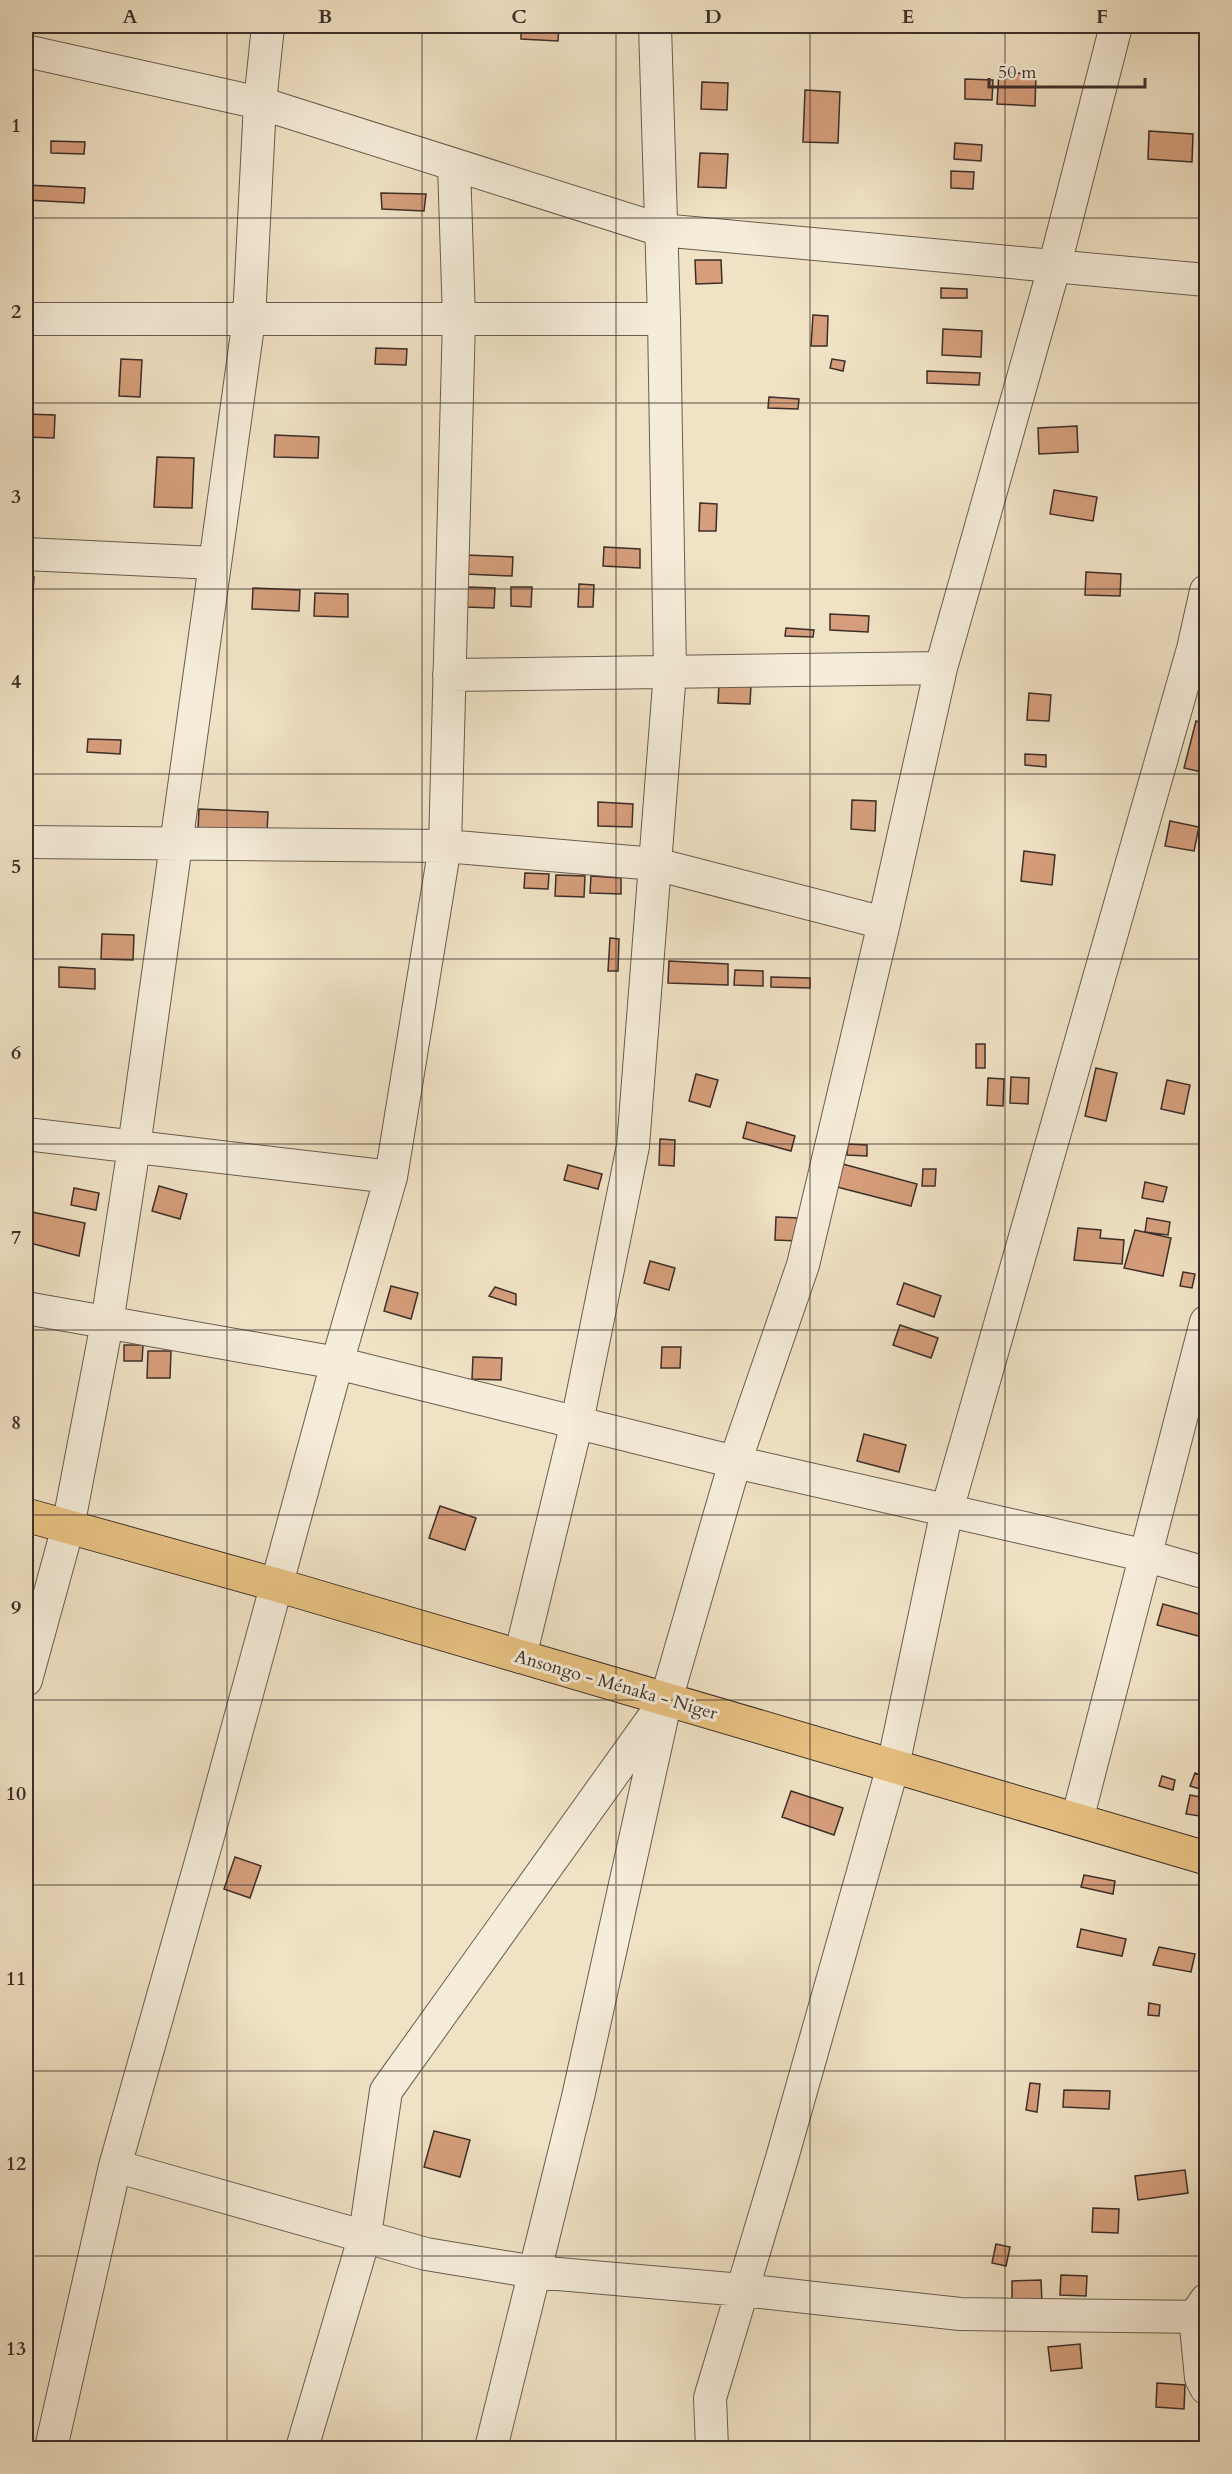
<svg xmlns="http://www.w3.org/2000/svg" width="1232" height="2474" font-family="Cardo,serif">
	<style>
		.building { fill: #d69e7c; stroke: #3c2f29; stroke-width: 1.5 }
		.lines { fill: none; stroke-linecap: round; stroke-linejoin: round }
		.minor-casing { stroke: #695c50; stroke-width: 34 }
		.major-casing { stroke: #3c2f29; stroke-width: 35 }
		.minor { stroke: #f5ecd9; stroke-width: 32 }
		.major { stroke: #e8c182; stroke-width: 33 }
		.grid { fill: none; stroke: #3c2f29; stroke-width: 1.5; stroke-opacity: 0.55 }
		.labels { text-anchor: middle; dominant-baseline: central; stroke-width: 6; stroke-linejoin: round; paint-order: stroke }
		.street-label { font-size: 18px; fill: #3c2f29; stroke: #f5ecd9 }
		.neatline { fill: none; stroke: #3c2f29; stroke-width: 2 }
		.grid-label { font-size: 20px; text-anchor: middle; font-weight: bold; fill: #3c2f29 }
	</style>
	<rect width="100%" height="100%" fill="#f0e2c5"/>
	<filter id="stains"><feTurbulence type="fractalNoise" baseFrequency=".00333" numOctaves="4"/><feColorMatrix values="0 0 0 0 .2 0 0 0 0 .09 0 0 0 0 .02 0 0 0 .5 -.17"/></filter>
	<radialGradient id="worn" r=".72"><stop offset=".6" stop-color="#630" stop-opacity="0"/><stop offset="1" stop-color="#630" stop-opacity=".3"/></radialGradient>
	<path class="building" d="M521,26H559L558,41L521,39Z
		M999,72L1036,74L1035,106L997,104Z
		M965,79L993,80L992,100L965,99Z
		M702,82L728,83L727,110L701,109Z
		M805,90L840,92L838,143L803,142Z
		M1149,131L1193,134L1192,162L1148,159Z
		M51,141L85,142L84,154L51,153Z
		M955,143L982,145L981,161L954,159Z
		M700,153L728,154L726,188L698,187Z
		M951,171L974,172L973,189L951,188Z
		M26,185L85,188L84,203L26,200Z
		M381,193L426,194L424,211L382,209Z
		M695,260H721L722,283L696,284Z
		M941,288L967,289V298H941Z
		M813,315L828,316L827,346H811Z
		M943,329L982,331L981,357L942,355Z
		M376,348L407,349L406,365L375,364Z
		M121,359L142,360L140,397L119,396Z
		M832,359L845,361L843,371L830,368Z
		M927,371L980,373L979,385L927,383Z
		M769,397L799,399L798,409L768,408Z
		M26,414L55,415L54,438L26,437Z
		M1077,426L1078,452L1039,454L1038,428Z
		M275,435L319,437L318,458L274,457Z
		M157,457L194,458L192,508L154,507Z
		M1054,490L1097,497L1093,521L1050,514Z
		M700,503L717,504L716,531H699Z
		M604,547L640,549V568L603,566Z
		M466,555L513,557L512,576L465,574Z
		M1086,572L1121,574L1120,596L1085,595Z
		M26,576L34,577L32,607L26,606Z
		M579,584L594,585L593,607H578Z
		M467,587L495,588L494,608L466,607Z
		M511,587H532L531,607L511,606Z
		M253,588L300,590L299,611L252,609Z
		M315,593L348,594V617L314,616Z
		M830,614L869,616L868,632L830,630Z
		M786,628L814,630L813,637L785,636Z
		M719,684L751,685L750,704L718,703Z
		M1201,689L1206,690V706H1199Z
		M1029,693L1051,695L1049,721L1027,720Z
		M1196,721L1206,724L1204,738H1206V773L1184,768Z
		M88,739L121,740L120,754L87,752Z
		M1025,754L1046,755V767L1025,765Z
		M852,800L876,801L875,831L851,829Z
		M598,802L633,804L632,827L598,826Z
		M199,809L268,812L267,832L198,829Z
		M1170,821L1199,827L1194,851L1165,846Z
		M1024,851L1055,855L1052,885L1021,881Z
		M525,873L549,874L548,889L524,888Z
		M556,875L585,876L584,897L555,896Z
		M591,876L621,878V894L590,893Z
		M102,934L134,935L133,960L101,959Z
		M610,938L619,939L618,971H608Z
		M669,961L728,964V985L668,983Z
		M59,967L95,969V989L59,987Z
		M735,970L763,971V986L734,985Z
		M771,977L810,978V988L771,987Z
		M976,1044H985V1068H976Z
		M1096,1068L1117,1073L1106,1121L1085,1116Z
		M696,1074L718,1080L710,1107L689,1101Z
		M1011,1077L1029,1078L1028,1104L1010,1103Z
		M988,1078L1004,1079L1003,1106L987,1105Z
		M1167,1080L1190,1085L1184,1114L1161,1109Z
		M747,1122L795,1136L791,1151L743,1138Z
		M660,1139L675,1140L674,1166L659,1165Z
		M848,1144L867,1145V1156L847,1155Z
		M839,1163L917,1184L911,1206L833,1186Z
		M568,1165L602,1174L598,1189L564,1180Z
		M923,1169H936L935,1186H922Z
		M1145,1182L1167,1187L1163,1202L1142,1198Z
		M159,1186L187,1194L180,1219L152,1211Z
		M74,1188L99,1193L96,1210L71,1205Z
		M32,1212L85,1223L79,1256L30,1243Z
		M776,1217L799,1218L798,1241L775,1240Z
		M1147,1218L1170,1222L1168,1235L1145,1232Z
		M1078,1228L1101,1230L1100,1238L1124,1240L1122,1264L1074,1260Z
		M1135,1230L1171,1238L1163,1276L1124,1268Z
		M650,1261L675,1268L669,1290L644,1283Z
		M1183,1272L1195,1274L1192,1288L1180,1286Z
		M904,1283L941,1296L934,1317L897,1304Z
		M391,1286L418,1293L411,1319L384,1311Z
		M495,1287L516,1294V1305L489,1296Z
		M900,1325L938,1338L931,1358L893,1345Z
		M124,1345H143L142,1361H124Z
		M662,1347H681L680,1368H661Z
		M148,1351H171L170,1378H147Z
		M473,1357L502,1358L501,1380L472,1379Z
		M864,1434L906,1445L899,1472L857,1461Z
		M440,1506L476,1518L465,1550L429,1538Z
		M1163,1604L1206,1616L1202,1637L1157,1625Z
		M1195,1773L1205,1777L1200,1789L1190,1786Z
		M1162,1776L1175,1780L1173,1790L1159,1786Z
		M791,1791L843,1808L834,1835L782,1817Z
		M1190,1795L1206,1798V1817L1186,1814Z
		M235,1857L261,1866L250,1898L224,1889Z
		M1084,1875L1115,1881L1113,1894L1081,1887Z
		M1081,1929L1126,1939L1122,1956L1077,1947Z
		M1159,1947L1195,1954L1191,1972L1153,1965Z
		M1149,2003L1160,2005L1159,2016L1148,2015Z
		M1030,2083L1040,2084L1037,2112L1026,2110Z
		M1064,2090L1110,2091L1109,2109L1063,2107Z
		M434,2131L470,2140L460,2177L424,2167Z
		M1185,2170L1188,2193L1138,2200L1135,2176Z
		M1093,2208L1119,2209L1118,2233L1092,2232Z
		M996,2244L1010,2247L1006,2266L992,2263Z
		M1061,2275L1087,2276L1086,2296L1060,2295Z
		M1041,2280L1042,2303L1012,2305V2281Z
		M1080,2344L1082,2368L1051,2371L1048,2347Z
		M1157,2383L1185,2385L1184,2409L1156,2407Z"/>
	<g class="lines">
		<g class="minor-casing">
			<path id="minor" d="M26,51L260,103L661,230L1206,280
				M26,319H664
				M26,554L214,563
				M449,675L941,668
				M26,842L445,846L655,864L884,923
				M26,1134L391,1177
				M26,1308L337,1363L735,1462L1147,1556L1206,1573
				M520,1657L577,1422L633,1146L670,672L664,319L655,26
				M26,1680L68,1527L107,1323L134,1147L249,319L260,103L268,26
				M1077,1820L1206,1322
				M115,2166L426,2254L535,2272L742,2290L960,2314L1206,2317
				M1206,2300L1195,2316L1201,2378L1206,2388
				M51,2448L115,2166L207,1840L337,1363L391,1177L445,846L459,319L454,165
				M302,2448L365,2235L386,2091L666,1700L735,1462L803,1265L884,923L941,668L1054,268L1116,26
				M491,2448L578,2097L663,1713
				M712,2448L710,2398L782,2158L893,1766L947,1510L1193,649L1206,591"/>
		</g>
		<g class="major-casing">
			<path id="major" d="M26,1515L277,1585L1206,1858"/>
		</g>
		<use href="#minor" class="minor"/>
		<use href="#major" class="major"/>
	</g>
	<path class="grid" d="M227,26V2448M422,26V2448M616,26V2448M810,26V2448M1005,26V2448M26,218H1206M26,403H1206M26,589H1206M26,774H1206M26,959H1206M26,1144H1206M26,1330H1206M26,1515H1206M26,1700H1206M26,1885H1206M26,2071H1206M26,2256H1206"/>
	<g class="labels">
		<g class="street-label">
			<text transform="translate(616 1685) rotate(16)">Ansongo - Ménaka - Niger</text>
		</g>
	</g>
	<rect width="1232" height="2474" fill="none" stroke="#f0e2c5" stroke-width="66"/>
	<path d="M989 78v9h156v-9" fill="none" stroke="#3c2f29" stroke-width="3"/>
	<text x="998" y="78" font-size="18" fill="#3c2f29" stroke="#f5ecd9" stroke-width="4.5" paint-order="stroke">50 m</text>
	<rect x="33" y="33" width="1166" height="2408" class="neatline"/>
	<g class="grid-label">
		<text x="130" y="23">A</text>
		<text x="325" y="23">B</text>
		<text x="519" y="23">C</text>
		<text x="713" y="23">D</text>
		<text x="908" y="23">E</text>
		<text x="1102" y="23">F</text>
		<text x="16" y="132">1</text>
		<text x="16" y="318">2</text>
		<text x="16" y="503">3</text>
		<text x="16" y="688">4</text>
		<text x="16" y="873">5</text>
		<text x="16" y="1059">6</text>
		<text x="16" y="1244">7</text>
		<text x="16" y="1429">8</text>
		<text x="16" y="1614">9</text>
		<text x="16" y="1800">10</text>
		<text x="16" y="1985">11</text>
		<text x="16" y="2170">12</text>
		<text x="16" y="2355">13</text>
	</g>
	<rect width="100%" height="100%" filter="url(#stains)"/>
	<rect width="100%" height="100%" fill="url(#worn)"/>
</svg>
